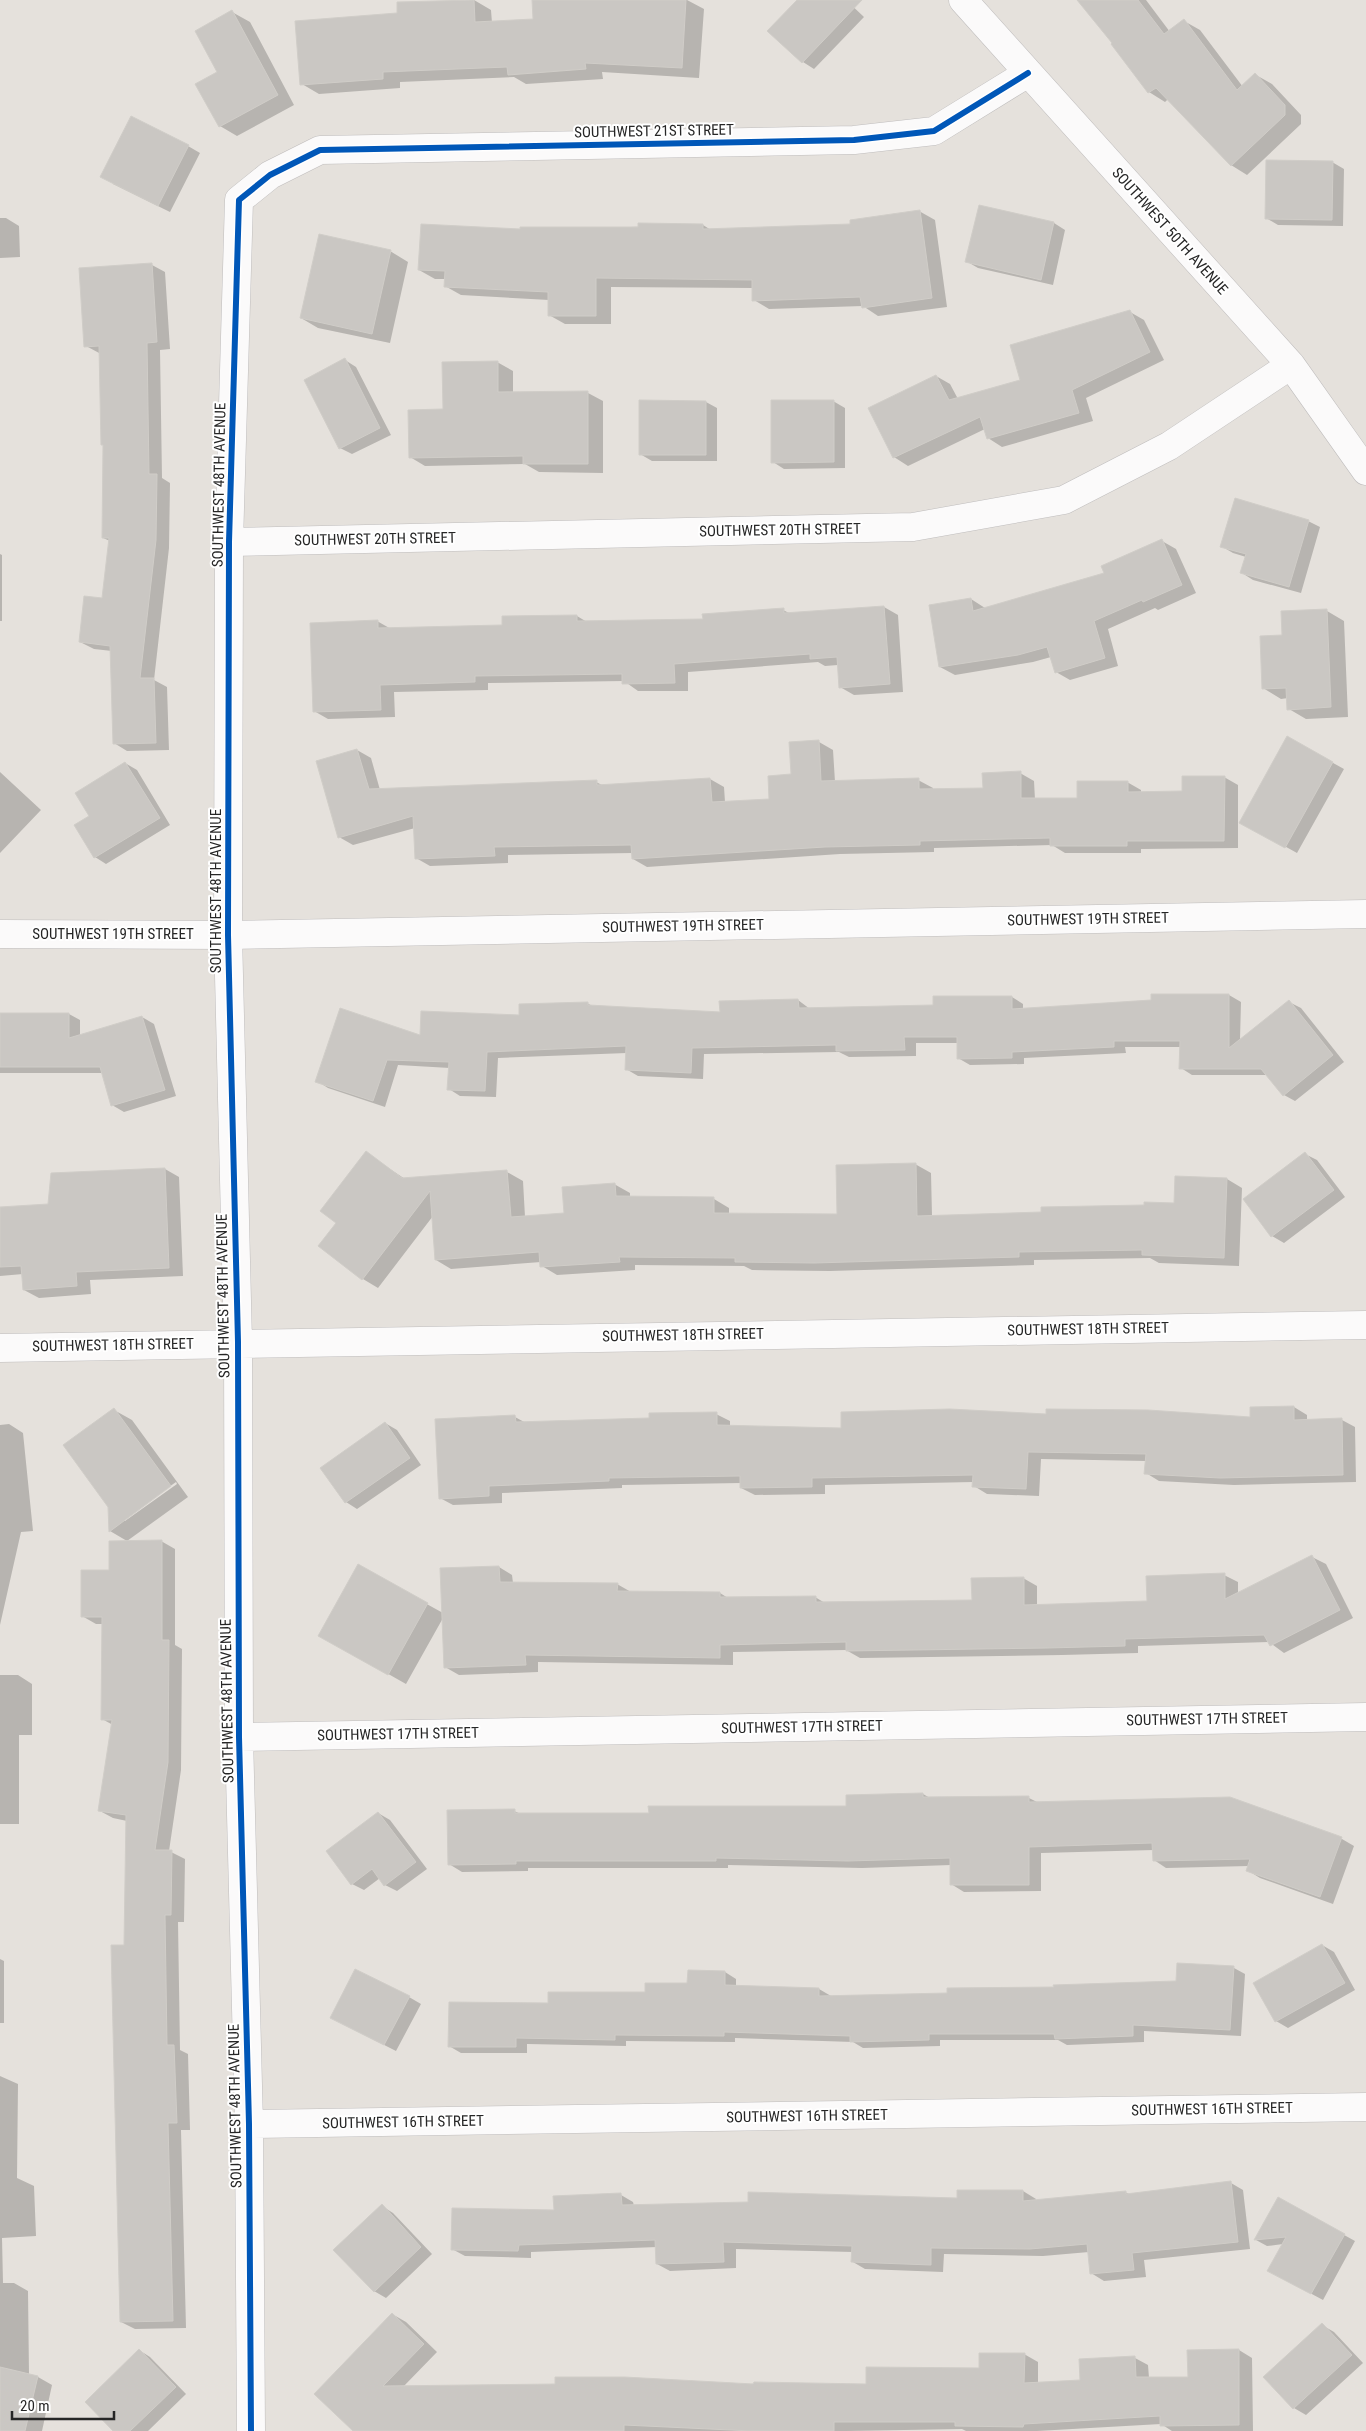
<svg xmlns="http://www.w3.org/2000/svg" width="1366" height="2431" font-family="'Roboto Condensed',sans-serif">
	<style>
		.shadow { fill: #0003; fill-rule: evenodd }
		.building { fill: #cac7c3; stroke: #d0cdc8 }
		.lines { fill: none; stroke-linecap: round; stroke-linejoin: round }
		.street-casing { stroke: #bfbdbd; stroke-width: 29 }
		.street { stroke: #fbfafa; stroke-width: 28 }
		.cycleway-casing { stroke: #fff; stroke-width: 9 }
		.cycleway { stroke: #0057b8; stroke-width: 6 }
		.labels { text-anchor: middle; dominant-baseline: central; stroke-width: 4; stroke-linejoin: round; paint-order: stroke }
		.street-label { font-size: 15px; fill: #262626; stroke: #fff }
	</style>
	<rect width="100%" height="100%" fill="#e5e1dc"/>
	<path class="shadow" d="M474,0L491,10L492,23L534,20L533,0H687L704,9L699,78L602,72L603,79L526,84L514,77L400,82V88L319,94L302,84L399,14Z
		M799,0H846L864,17L814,69L803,62L769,31Z
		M1078,0H1146L1170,32L1184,21L1200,30L1243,87L1256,75L1272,84L1301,115V124L1247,175L1231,165L1168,99L1165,102L1149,92L1113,45L1114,43Z
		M232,12L250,22L294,105L237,136L220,126L219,73Z
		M188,146L200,153L170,212L113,184Z
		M1332,162L1344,169L1343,226L1278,225L1266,218Z
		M979,207L1054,223L1065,230L1053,285L978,268L966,261Z
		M919,211L935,220L947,307L878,316L863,306L769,309L754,300L753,288L611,287V324H565L549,315V300L461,295L445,286L446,279H435L419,270L521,230L703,225L711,230L852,226Z
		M0,218H6L19,226L20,257L0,258Z
		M390,251L408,262L390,343L318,328L301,318Z
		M152,265L165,272L170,349L160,350L162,478L170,483L169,548L154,680L167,687L169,750L127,751L114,743L112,651L94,649L80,642L103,600L110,541L103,538L105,445L101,354L86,346Z
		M1130,312L1144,320L1164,360L1086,398L1093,421L1002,447L988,438L985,429L908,466L894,457L936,376L950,384L958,399L1021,381Z
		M345,360L356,367L391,435L352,454L340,448Z
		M497,362L513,371V393H588L603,401V473L539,472L525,464L425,466L410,457L444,411Z
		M833,401L845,408V468L784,469L773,462Z
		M706,402L717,408V461H652L640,454Z
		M1308,521L1320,527L1301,593L1253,580L1242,573L1246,557L1233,553L1221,546Z
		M1162,541L1176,549L1196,593L1158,610L1155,608L1108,629L1118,666L1070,680L1056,672L1051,657L1033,662L955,675L940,667L971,599L985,608L1105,574Z
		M0,554L2,555V621H0Z
		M884,607L898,615L903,692L854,695L840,687L838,665L825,666L818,662L688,672V691H638L624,681L488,683V690L394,692L395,717L328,719L314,711L377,621L391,629L503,626L577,616L587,622L704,620L783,610L791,614Z
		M1327,611L1344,621L1348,717L1306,719L1289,709L1288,698L1281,699L1263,688L1283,636Z
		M1288,738L1344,769L1297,853L1241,822Z
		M819,742L833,750L835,782L918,780L933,788V790L984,789L1020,773L1034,781L1035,800H1078L1127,782L1141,790V793L1184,792L1224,777L1238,785V848L1141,849V853H1065L1052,845L934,848V852L840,854L647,867L633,859V853L508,855V863L430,866L416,858L415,828L353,845L339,837L357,750L371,758L380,790L596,782L604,786L710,779L724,787L725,802L770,800Z
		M125,763L137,770L170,825L106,864L95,857L91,817Z
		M0,772L41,810L0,853Z
		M1229,995L1241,1002L1240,1040L1289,1002L1301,1008L1344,1062L1295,1101L1284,1095L1268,1075H1192L1181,1068V1047H1125L1126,1053L1024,1058V1064L970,1065L958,1058V1043H916V1056L849,1057L839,1052L704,1054L703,1079L638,1076L626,1069L627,1053L498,1058L496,1097L460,1096L449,1089L450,1068L398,1065L385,1107L328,1088L317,1081L421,1037L587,1003L594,1007L721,1013L798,1000L810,1009L935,1006L1012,997L1023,1004V1009Z
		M0,1014H69L80,1020V1036L142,1017L154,1024L176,1096L124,1112L112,1105L103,1073H0Z
		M366,1153L405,1179L507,1172L523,1181L525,1217L566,1214L614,1184L630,1193V1197L714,1199L729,1208V1214L838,1216L915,1164L931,1173L932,1216L1042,1213L1175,1204L1227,1179L1242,1188L1239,1266L1159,1263L1150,1258L1034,1260V1265L830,1271L752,1270L744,1266L635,1265V1270L557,1275L542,1266L541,1262L451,1269L436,1260L433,1216L378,1288L363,1279L338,1222Z
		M1305,1154L1317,1160L1345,1197L1284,1243L1272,1236Z
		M165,1169L179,1177L183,1276L90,1280L91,1294L39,1298L24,1290L23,1274L0,1276V1209L49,1205Z
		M1294,1407L1307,1415V1420H1342L1355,1427L1356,1482L1234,1485L1159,1481L1146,1473V1461L1041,1459L1039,1496L987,1494L974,1486V1482L825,1485V1494L755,1495L741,1488V1483L622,1485V1488L502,1493V1503L453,1505L440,1498L515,1417L526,1423L651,1419L716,1414L730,1421V1426L842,1429L1047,1415L1251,1418Z
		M114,1410L132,1420L188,1497L127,1541L110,1531ZM176,1482L177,1484L125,1521V1518Z
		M385,1423L397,1430L421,1465L357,1509L346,1502Z
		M9,1424L23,1433L33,1531L21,1532L0,1625V1425Z
		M161,1541L175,1549V1645L182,1649L181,1770L169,1851L185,1859L184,1922H178L180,2050L188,2054L190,2130H181L186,2328L135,2329L121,2322L127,1821L113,1818L100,1811L113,1725L102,1719L103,1624H96L82,1616L110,1571Z
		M1312,1557L1326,1564L1353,1618L1284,1653L1269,1642L1138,1646V1653L1062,1655L860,1658L846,1650L733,1652V1665L538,1662V1672L459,1675L445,1667L443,1618L406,1684L337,1645L358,1566L443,1613L499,1567L512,1575L513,1583L617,1584L631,1592L720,1593L728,1598L815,1597L825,1603L973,1601L1023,1578L1037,1586V1606L1148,1602L1224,1575L1238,1582V1594Z
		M0,1660V1675H18L32,1684V1735H19V1824H0Z
		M923,1794L930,1798H1029L1039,1803L1230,1799L1342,1839L1354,1846L1333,1904L1260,1878L1247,1870L1249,1866L1166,1868L1154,1860V1850L1041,1853V1891L964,1892L951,1884V1865L862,1868L728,1865V1868H528V1871L462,1872L449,1864L514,1811L521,1814H650L848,1808Z
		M378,1813L390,1820L427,1869L397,1891L385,1885L380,1878L364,1890L352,1884Z
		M1322,1945L1334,1952L1355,1990L1288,2028L1276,2021L1255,1983Z
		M0,1959L4,1961V2023H0Z
		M1234,1968L1245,1974L1241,2036L1144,2031V2042L1067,2045L1058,2040H940V2046L863,2048L853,2042L735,2038V2042L626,2041V2046L527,2044V2053H461L449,2046L549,2004L646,1994L688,1985L725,1972L736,1979V1986L819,1989L831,1996L949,1994L1177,1982Z
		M409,1997L421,2004L396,2051L343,2024Z
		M0,2076L18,2084L17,2178L34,2186L36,2236L2,2238L3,2283H14L28,2291L29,2375L38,2377L52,2385L42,2431H0Z
		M1231,2183L1243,2190L1250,2249L1144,2260L1146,2277L1104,2281L1091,2273L1089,2252L1043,2256L944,2254L943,2272L865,2269L853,2262V2252L736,2249V2268L670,2271L657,2264V2247L531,2252V2258L465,2256L452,2249L555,2212L621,2195L633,2202L634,2206L958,2199L1023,2191L1036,2199L1035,2201L1125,2192L1129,2194Z
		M1279,2199L1355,2241L1323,2300L1280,2277L1283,2244L1267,2246L1256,2240Z
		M382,2206L393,2213L432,2254L386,2298L374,2291Z
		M392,2314L406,2322L437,2352L403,2387L868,2386L980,2369L1024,2354L1038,2362V2383L1081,2381L1135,2358L1148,2365L1149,2378H1189L1239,2350L1252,2358L1253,2431H1172L1161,2424L1037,2431H966L962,2429L847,2431H354Z
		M1322,2325L1334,2332L1363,2363L1306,2415L1294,2408L1265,2377Z
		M139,2350L150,2357L186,2394L148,2431H115Z"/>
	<path class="building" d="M474,0L475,22L533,19L532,0H686L682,68L585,63L586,69L508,75L507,67L383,72V79L300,85L295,21L397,13V2Z
		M797,0H862L802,63L767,31Z
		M1077,0H1138L1164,34L1184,19L1237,90L1255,73L1285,105V115L1231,166L1156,88L1148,93L1111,44L1112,43Z
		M232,10L278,95L219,127L195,84L217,72L195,31Z
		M131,116L189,145L158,206L100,177Z
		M1266,160L1333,161L1332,220L1265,219Z
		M979,205L1054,222L1041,280L965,262Z
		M920,210L932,298L862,308L860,297L752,301V280L596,278V316H548V292L444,287L445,271L418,270L421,224L520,229V227H638V223L703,224V229L850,224V220Z
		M319,234L391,250L372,334L300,318Z
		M152,263L157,342L147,343L149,474H157L156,540L140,678H154L156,743L113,744L110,646L79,642L84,596L102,598L109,538H102L103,445H101L99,346L84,347L79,268Z
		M1130,310L1150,352L1072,390L1079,413L987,439L980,417L893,458L868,408L936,375L949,400L1020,380L1010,345Z
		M345,358L380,428L339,449L304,380Z
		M498,361V392L588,391V464H523V456L409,458L408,410L443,409L442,362Z
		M639,400L706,401V455H639Z
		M771,400H834V462L771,463Z
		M1235,498L1309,520L1289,587L1240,573L1246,554L1220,547Z
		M1162,539L1182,585L1143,602L1142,600L1094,621L1105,658L1055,673L1047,647L1018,655L939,667L929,605L971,598L973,611L1104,573L1101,566Z
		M884,606L890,684L839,688L837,657L810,659V654L674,664L675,683L622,684V674L475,676V682L380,685L381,710L313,712L310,623L378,620V628L502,625V616L577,615V621L703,619L702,614L784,608V613Z
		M1327,609L1331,707L1287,710L1286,688L1262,689L1260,636L1282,635L1281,611Z
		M1287,736L1333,762L1285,848L1239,823Z
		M819,740L821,781L919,778V789L983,788L982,773L1021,771V798H1077V781H1128V792L1182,791V776H1225L1224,841H1127V846H1050V838L920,841V845L825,847L632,859L631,845L494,847L495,856L415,859L413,816L338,838L316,761L357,749L369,789L597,780V785L710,778L712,802L769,799L768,776L791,774L789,742Z
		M125,762L160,818L94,858L74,825L89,816L75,793Z
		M1151,994H1229V1048L1289,1000L1333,1055L1283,1096L1261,1069H1179L1180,1041H1114V1047L1012,1052V1058L957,1059V1037H904L905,1050L836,1051V1045L692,1048L691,1073L625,1070L626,1046L487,1052L485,1091L447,1090L449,1062L387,1060L373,1101L315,1082L340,1008L420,1035L421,1011L519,1015V1004L588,1002V1005L720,1012L719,1001L798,999L799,1008L933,1005V996H1012V1009L1151,1000Z
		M0,1013H69V1038L142,1016L165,1090L111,1106L100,1067H0Z
		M366,1151L402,1178L507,1170L511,1217L564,1213L562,1187L615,1183L616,1196L714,1197V1213L837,1214L836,1165L916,1163L917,1216L1041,1212V1207L1144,1205V1202L1174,1203L1175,1176L1227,1178L1224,1258L1142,1255V1250L1019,1252V1257L814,1263L735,1262V1258L619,1257L620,1262L540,1267L539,1252L435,1260L430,1191L362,1280L318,1246L336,1223L320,1211Z
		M1305,1152L1334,1190L1271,1237L1243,1199Z
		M165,1168L169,1268L76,1272L77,1286L23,1290L21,1266L0,1267V1207L48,1204L51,1173Z
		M1294,1406V1420L1342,1418L1343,1475L1220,1478L1144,1474L1146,1454L1028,1452L1026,1489L972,1487L973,1475L812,1478V1487L740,1488V1476L609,1478V1481L489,1486V1496L439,1499L435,1419L515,1415L516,1422L649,1418V1413L717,1412V1425L841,1428V1412L950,1409L1046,1414V1409L1148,1410L1250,1417V1407Z
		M114,1408L171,1486L109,1532L108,1507L63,1445Z
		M385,1422L410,1458L345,1503L320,1468Z
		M162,1540V1640H169L168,1762L155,1850H172L171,1915H165L167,2045H174L177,2123H168L173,2321L120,2322L111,1945H124L126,1815L98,1811L112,1720H101L102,1617H81V1570H109V1541Z
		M1312,1555L1340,1610L1270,1646L1264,1635L1125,1639V1646L1047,1648L846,1651V1642L720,1645V1658L525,1655L526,1665L444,1668L440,1568L499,1566L500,1582L618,1583L617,1591L720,1592V1597L816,1596V1602L972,1600L971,1578L1024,1577V1605L1147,1601L1146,1576L1225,1573V1599Z
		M358,1564L428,1603L388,1675L318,1636Z
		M923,1793V1797L1029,1796V1802L1230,1797L1342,1837L1320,1897L1246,1871L1250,1859L1153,1861L1152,1843L1029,1847V1885H950V1858L848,1861L716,1858V1861H516V1864L448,1865L447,1810L515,1809V1813H649L648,1806H846V1795Z
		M378,1812L416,1862L384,1886L372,1869L351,1885L326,1851Z
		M1322,1944L1345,1983L1275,2022L1253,1983Z
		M1177,1963L1234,1966L1230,2030L1133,2025V2036L1055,2039L1054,2034H929V2040L850,2042V2036L724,2032V2036L615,2035V2040L516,2038V2047H448L449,2002L548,2003V1992H645V1983H687L688,1970L725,1971V1985L819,1988V1996L947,1993V1988L1054,1987L1053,1985L1176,1981Z
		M355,1969L410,1996L384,2045L330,2018Z
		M1231,2181L1238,2242L1132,2253L1134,2270L1090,2274L1087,2244L1030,2249L931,2248V2265L851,2262L852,2246L723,2242L724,2262L656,2264L655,2240L519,2245L518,2251L451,2250L452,2208L554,2210L553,2196L621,2193L622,2205L748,2202V2192L957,2198V2190H1023V2201L1126,2191V2194Z
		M1278,2197L1345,2234L1311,2294L1267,2271L1286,2237L1254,2240Z
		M382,2204L421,2247L374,2292L333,2250Z
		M392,2313L424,2344L383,2386L555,2384V2377H624L753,2384L754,2382L866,2384V2367L979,2368V2353H1025L1024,2383L1080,2380L1079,2359L1135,2356L1136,2377H1188L1187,2350L1239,2349V2425L1160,2426V2416L1024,2424L1023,2427L955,2426V2422H834V2431H752L624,2425V2431H353L314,2394Z
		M1322,2323L1352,2355L1293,2409L1263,2377Z
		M139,2349L176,2387L130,2431H113L85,2402Z
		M0,2367L38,2376L25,2431H0Z"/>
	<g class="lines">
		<g class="street-casing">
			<path id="street" d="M963,0L1291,365L1366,471
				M229,542L913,527L1064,500L1169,446L1291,365
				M0,934L228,935L1366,914
				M0,1348L1366,1325
				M239,1737L1366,1717
				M249,2124L1366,2107
				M251,2431L249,2124L239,1737L238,1342L228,935L229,542L239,200L270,175L320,150L854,140L934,131L1028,73"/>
		</g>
		<use href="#street" class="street"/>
		<g class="cycleway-casing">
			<path id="cycleway" d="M251,2431L249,2124L239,1737L238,1342L228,935L229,542L239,200L270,175L320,150L854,140L934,131L1028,73"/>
		</g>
		<use href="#cycleway" class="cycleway"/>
	</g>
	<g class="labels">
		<g class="street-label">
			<text transform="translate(654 131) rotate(-1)">SOUTHWEST 21ST STREET</text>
			<text transform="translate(1170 231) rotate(48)">SOUTHWEST 50TH AVENUE</text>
			<text transform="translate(219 485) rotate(-89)">SOUTHWEST 48TH AVENUE</text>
			<text transform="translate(780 530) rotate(-1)">SOUTHWEST 20TH STREET</text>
			<text transform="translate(375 539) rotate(-1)">SOUTHWEST 20TH STREET</text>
			<text transform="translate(216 891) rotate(-90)">SOUTHWEST 48TH AVENUE</text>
			<text transform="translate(1088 919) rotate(-1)">SOUTHWEST 19TH STREET</text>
			<text transform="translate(683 926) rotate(-1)">SOUTHWEST 19TH STREET</text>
			<text x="113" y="934">SOUTHWEST 19TH STREET</text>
			<text transform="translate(223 1296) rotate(-91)">SOUTHWEST 48TH AVENUE</text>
			<text transform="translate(1088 1329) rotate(-1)">SOUTHWEST 18TH STREET</text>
			<text transform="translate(683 1335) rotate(-1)">SOUTHWEST 18TH STREET</text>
			<text transform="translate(113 1345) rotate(-1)">SOUTHWEST 18TH STREET</text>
			<text transform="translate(227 1701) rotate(-91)">SOUTHWEST 48TH AVENUE</text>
			<text transform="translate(1207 1719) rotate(-1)">SOUTHWEST 17TH STREET</text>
			<text transform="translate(802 1727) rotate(-1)">SOUTHWEST 17TH STREET</text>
			<text transform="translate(398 1734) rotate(-1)">SOUTHWEST 17TH STREET</text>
			<text transform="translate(235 2106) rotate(-91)">SOUTHWEST 48TH AVENUE</text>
			<text transform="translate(1212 2109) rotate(-1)">SOUTHWEST 16TH STREET</text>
			<text transform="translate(807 2116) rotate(-1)">SOUTHWEST 16TH STREET</text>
			<text transform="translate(403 2122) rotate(-1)">SOUTHWEST 16TH STREET</text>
		</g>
	</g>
	<path d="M12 2411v8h102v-8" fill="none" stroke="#262626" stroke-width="2.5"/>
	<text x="20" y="2411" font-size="15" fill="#262626" stroke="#ffffff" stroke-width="4" paint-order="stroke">20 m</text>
</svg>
